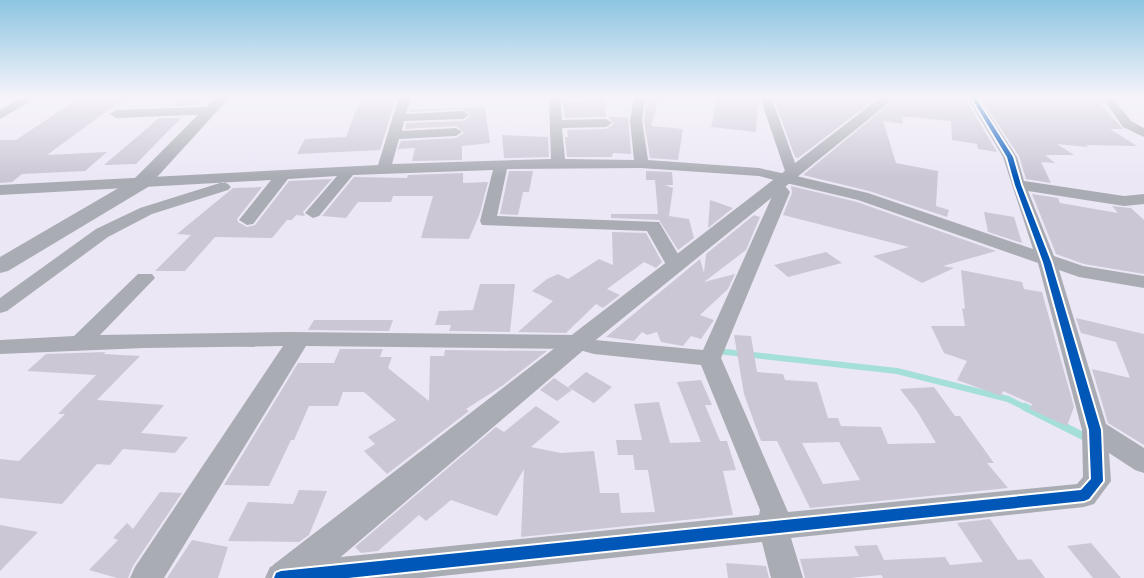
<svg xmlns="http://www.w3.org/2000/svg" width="1144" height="578" font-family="Signika,sans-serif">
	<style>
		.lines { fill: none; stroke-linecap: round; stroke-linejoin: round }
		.stream-far1 { stroke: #a4dfd9; stroke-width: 6 }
		.stream { stroke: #a4dfd9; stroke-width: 8 }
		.building { fill: #ccc7d5; fill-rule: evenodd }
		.minor { fill: #aaacb4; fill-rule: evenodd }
		.tertiary { fill: #aaacb4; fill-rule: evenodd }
		.cycleway-casing { stroke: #fff; stroke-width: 4 }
		.cycleway { fill: #0057b8; fill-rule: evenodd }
	</style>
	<rect width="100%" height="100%" fill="#ece7f5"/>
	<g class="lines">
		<path class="stream-far1" d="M717,351L897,371L1008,399L1028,409"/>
		<path class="stream" d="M1025,407L1087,438"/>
	</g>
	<path class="building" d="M185,97H203L194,105L174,106Z
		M590,97H603L606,117L565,118L563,102L590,101Z
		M647,97H659L651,126L683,129L678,160L650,158L644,120Z
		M773,97H878L798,158L795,157Z
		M898,97H927L966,100L997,152L978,149L977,144L952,140L951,121L910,117H902L903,124L883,121L896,163L938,171L936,206L949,210L947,217L869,191L803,175Z
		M980,97H1074L1096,99L1123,129H1110L1137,146L1086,145L1088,147L1057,144L1074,155H1045L1055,163L1041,162L1051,183L1026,179L1019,156Z
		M125,98L47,155L107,152L85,171L22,174L12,182L0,183V140H16L76,100Z
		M396,98L380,150L297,154L305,139L346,137L360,100Z
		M717,99L758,100L756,132L711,127Z
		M485,107L490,143L462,146V160L412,161L415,148L398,149L401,141L456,138L464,133L456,126L405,129L406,123L463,121L471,116L463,109L409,112L410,110Z
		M608,117H628L631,154L613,153L612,157H567L565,137H568L567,130L606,129L614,124Z
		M159,118H181L136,164L104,165Z
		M502,135L548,137L549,157L504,158Z
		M509,171H533L529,192H523L518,215L500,214Z
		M646,171L672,172L673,185H665L673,188L669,216L689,219L694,238L678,250L659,220L611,218V214H658L655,180H646Z
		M463,173V183L488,182L480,213L469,239L421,238L433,196H393L391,202H358L346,218L322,216L354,177L407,178L408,175Z
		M332,179L303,212L305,216L296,215L292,220H287L272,238L215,237L185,271H155L191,235L177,234L233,188L262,187L237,219L238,222L247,227L255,225L289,181Z
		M791,186L857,202L996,251L943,266L954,268L922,283L873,256L909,247L783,215L792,193Z
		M1032,194L1058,198L1060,203L1118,213L1112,206L1131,208L1144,220V274L1084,264L1056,254Z
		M710,200L733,208L708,228Z
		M984,212L1014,217L1022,243L988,232Z
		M754,215L760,217L746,250L704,282L735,274L728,289L700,315L714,320L701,339L691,336L683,346L661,342L657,332L647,335L642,332L634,341L606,337L700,259L704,273L706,254Z
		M612,232L646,233L662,262L656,268L644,262L607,289L620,295L603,308L596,304L566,333L518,332L553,301L532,291L547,279L558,274L568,279L599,259L613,265Z
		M826,252L842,263L788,277L774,265Z
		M961,270L1022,282L1024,289L1042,292L1074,407L1067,426L1030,409L1032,404L1003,391L1001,396L957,380L967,361L944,353L931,326H965L962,308L965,309Z
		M480,284H515L510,332L449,331L451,325H435L439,311L473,310Z
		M1076,318L1144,334V445L1108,423L1092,369L1130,378L1116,342L1081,333Z
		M314,320H393L389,331L308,330Z
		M734,335L751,336L757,372L783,374L785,380L817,382L828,418H838L841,426L881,427L888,444L936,443L917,411L900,389L934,387L955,416H960L994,463H987L1008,488L810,508L777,441H761L744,394ZM839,442L860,480L823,484L802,443Z
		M340,349H383L380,357H392L388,368L429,401L430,356H444L445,350L547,351L502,386L466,409L469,411L387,474L364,451L375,444L368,437L396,420L364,392H343L338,406H309L294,440H291L269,486L224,485L298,363H334Z
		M106,352L103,354L140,356L97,400L164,405L141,433L188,437L175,453L123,449L110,465L97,464L62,504L0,498V459L19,461L65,414H58L96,375L27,371L46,354Z
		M586,372L612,387L594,403L568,387Z
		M554,378L572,390L557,401L540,390Z
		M701,380L712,405H705L720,441H727L736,470L723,471L733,515L521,537L524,469L497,516L451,500L426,521L419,515L378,551L361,553L355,547L496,427L504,432L536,406L560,422L531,447L561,453L594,451L600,493H619L621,513L655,512L648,470H635L633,455H618L616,440H642L634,404L659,402L670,443L701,442L677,382Z
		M299,490L327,491L309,535L299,542L228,541L248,502L293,504Z
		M160,492L182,493L133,566L128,578H117L89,570L118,540L113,538L127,523L133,529Z
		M990,519L1018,560L1031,559L1045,578H883L881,575L850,578H805L800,559L859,556L854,546L877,545L884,560L945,557L950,565L983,562L957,523Z
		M0,525L38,532L0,571Z
		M192,540L228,547L218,578H167Z
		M1091,543L1121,578H1093L1067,546Z
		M726,563L766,566L769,578H728Z"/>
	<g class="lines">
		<path class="minor" d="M24,97H38L0,119V110Z
			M399,97H411L406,114L463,111L469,115L463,119L404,121L402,131L456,128L462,132L456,136L399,139L392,164L551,159L549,97H560L562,120L606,119L612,123L606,127L562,128L565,159L634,160L630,120L634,97H645L642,120L648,160L759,168L786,174L760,97H771L798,171L792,175L868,193L1033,249L1003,157L967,97H978L1017,157L1024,181L1124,196L1144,194V204L1124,206L1028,191L1054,256L1083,266L1144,276V288L1079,277L1059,270L1106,424L1144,448V473L1135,470L1109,453L1111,481L1094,504L1084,507L791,538L803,578H771L762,542L423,578H265L270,567L281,563L759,515L760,510L701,365L594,354L576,349L306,346L164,578H130L135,567L283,346L144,348L0,354V340L74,336L138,274H152L155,278L100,335L288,332L577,335L595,340L703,350L774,192L768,184L774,180L759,176L641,168L507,169L497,216L659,222L684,264L682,268H668L647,231L482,225L480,221L493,170L353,175L319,216L313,218L305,213L337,176L288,179L253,224L247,225L239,220L271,180L0,195V185L378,165ZM782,182L858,200L1038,263L1082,430L1083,477L1077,484L788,512L721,358L790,192Z
			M1102,97H1112L1131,121L1144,128V137L1123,127Z
			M209,107L213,108V114L116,118L110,114L116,110Z
			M223,182L228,184L231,187L228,190L152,214L108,237L7,311L0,313V298L96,229L140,208Z"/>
		<path class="tertiary" d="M216,97H230L148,187L8,271L0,273V257L134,179Z
			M881,97H896L586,348L316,578H267L273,565Z"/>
		<g class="cycleway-casing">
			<path id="cycleway" d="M971,97H975L1013,157L1021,185L1051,262L1101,430L1103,481L1089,499L1084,501L348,578H274L276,573L281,571L1081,490L1091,479L1089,430L1043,262L1015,185L1007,157Z"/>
		</g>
		<use href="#cycleway" class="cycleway"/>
	</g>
	<linearGradient id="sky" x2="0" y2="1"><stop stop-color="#8dc5e2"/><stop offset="0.55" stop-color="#f6f4fa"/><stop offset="1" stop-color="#f6f4fa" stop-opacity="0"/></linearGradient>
	<rect width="1144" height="177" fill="url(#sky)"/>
</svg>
